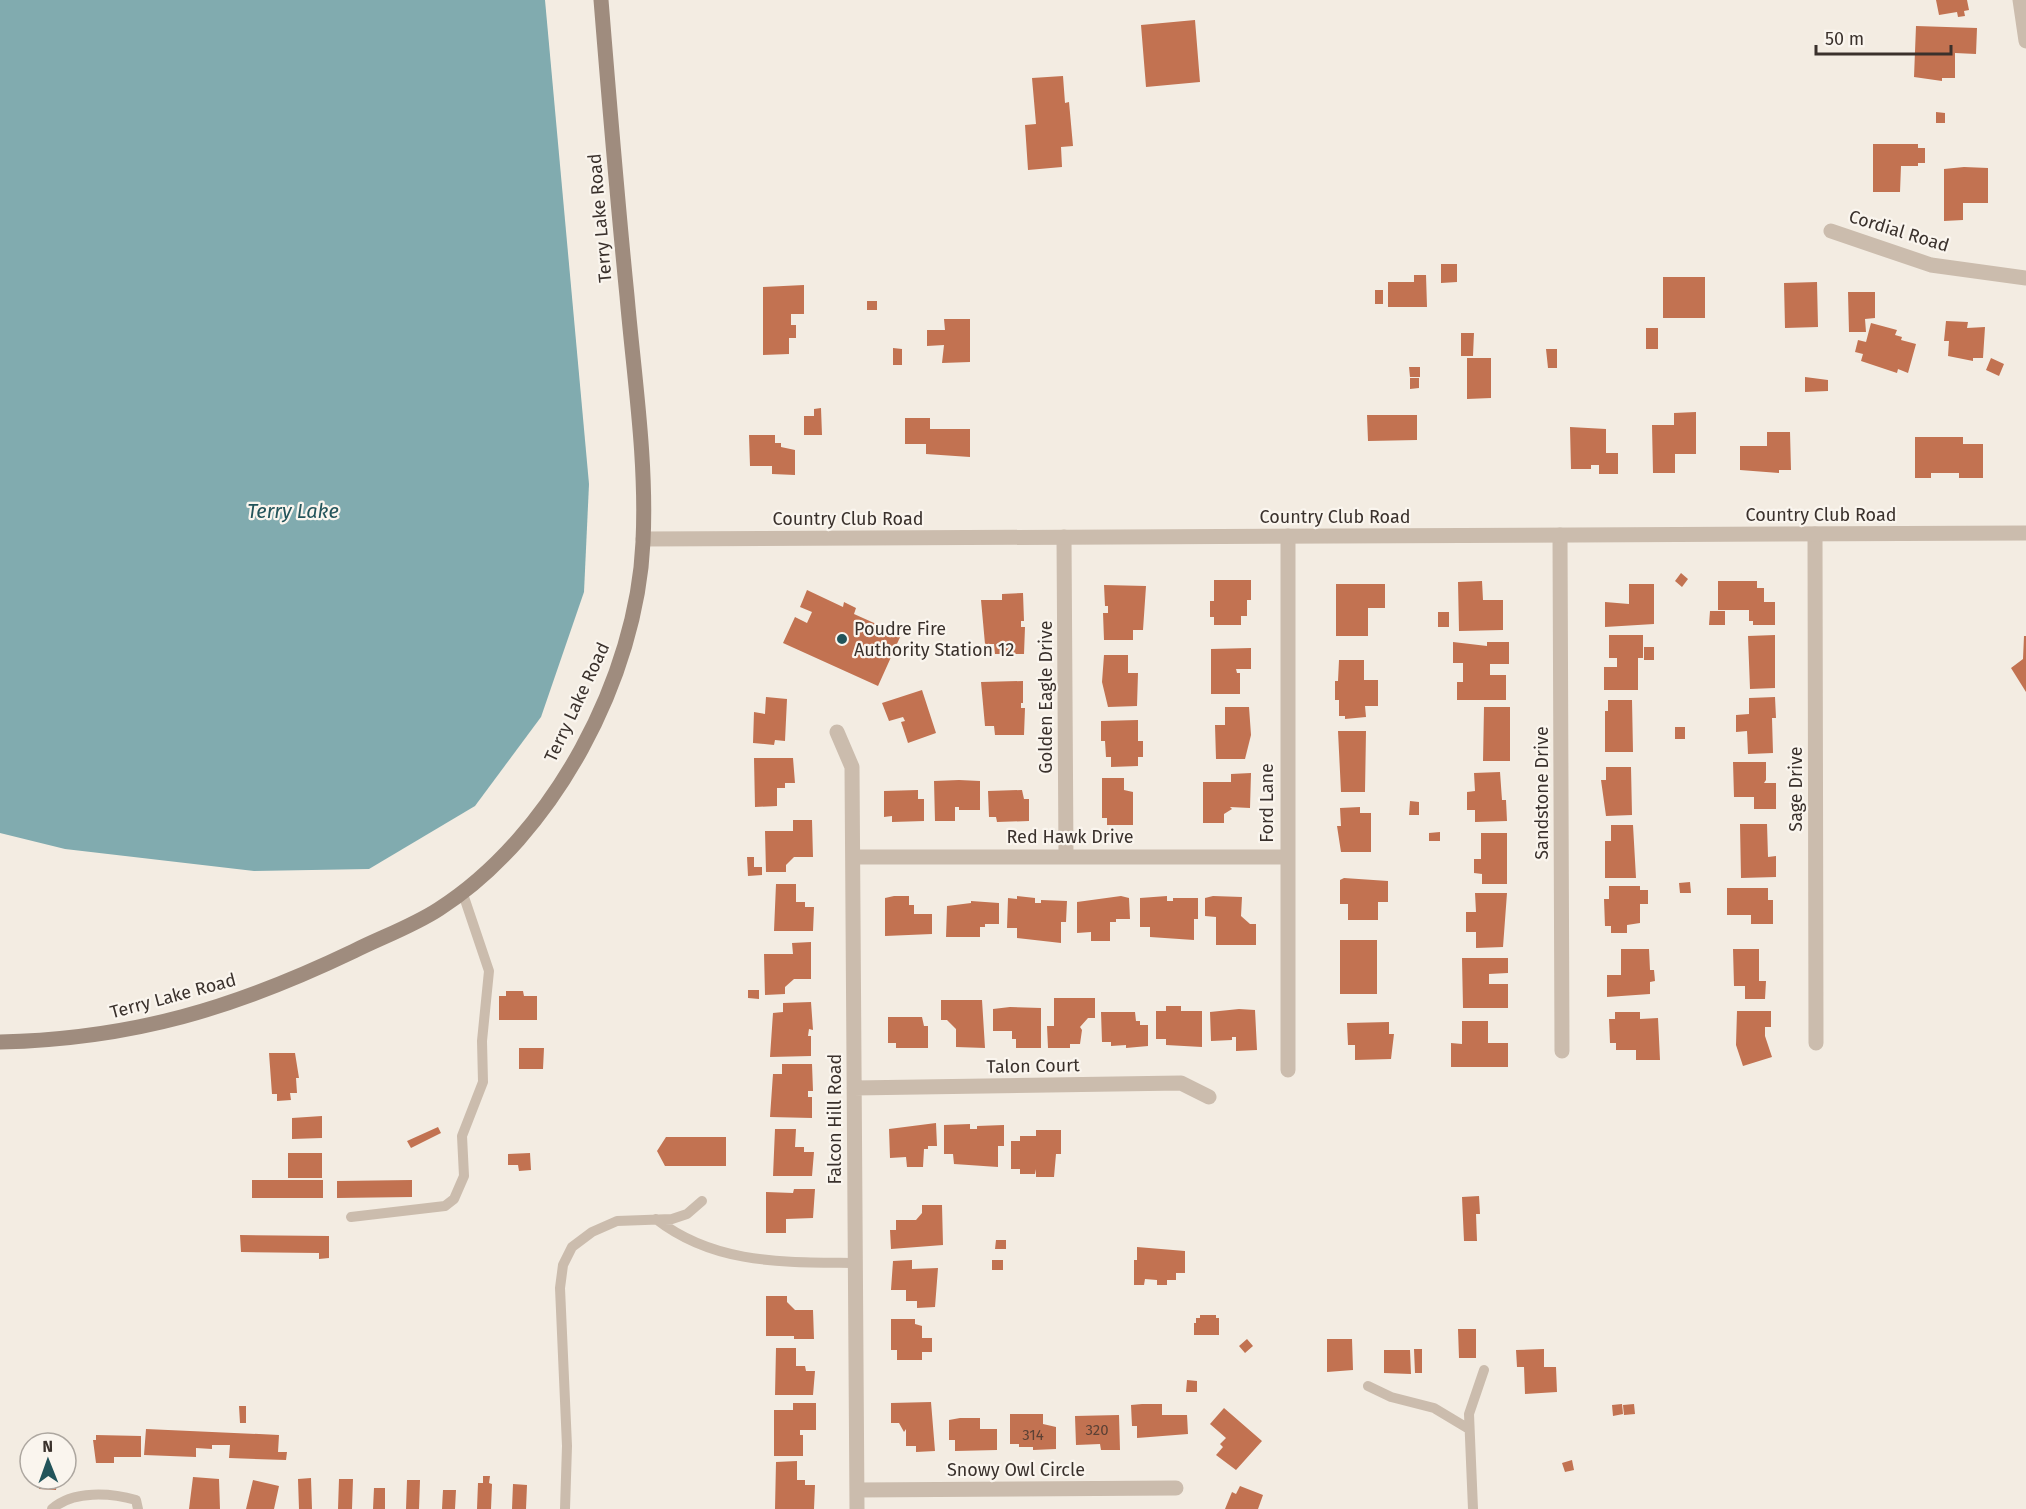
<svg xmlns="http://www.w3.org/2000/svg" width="2026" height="1509" font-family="'Fira Sans',sans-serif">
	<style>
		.water { fill: #81abaf }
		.building { fill: #c27251 }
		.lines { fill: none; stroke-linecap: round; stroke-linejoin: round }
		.service { stroke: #cbbcad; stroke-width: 10 }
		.minor { stroke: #cbbcad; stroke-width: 15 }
		.tertiary { stroke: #cbbcad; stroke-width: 15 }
		.secondary { stroke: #9f8c7e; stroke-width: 15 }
		.poi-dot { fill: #22545a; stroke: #faf5ee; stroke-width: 2 }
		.labels { text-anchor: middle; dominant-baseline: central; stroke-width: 4.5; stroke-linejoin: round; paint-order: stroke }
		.number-label { font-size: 15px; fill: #5c4135 }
		.street-label { font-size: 18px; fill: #3a312c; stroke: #faf5ee }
		.poi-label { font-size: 18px; fill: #3a312c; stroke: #faf5ee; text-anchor: start }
		.water-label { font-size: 20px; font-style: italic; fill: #22545a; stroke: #faf5ee }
	</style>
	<rect width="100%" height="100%" fill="#f3ece2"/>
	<path class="water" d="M0,0H545L589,484L584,592L541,717L475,806L369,869L254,871L65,849L0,833Z"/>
	<path class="building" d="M1936,0H1967L1969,10L1964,11L1965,16L1958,17L1957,12L1939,15Z
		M1195,20L1200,82L1146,87L1141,25Z
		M1916,26L1977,28L1976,54L1955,53V78H1942V81L1914,77Z
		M1063,76L1065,103L1069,102L1073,146L1061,147L1062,167L1028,170L1025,125L1036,124L1032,78Z
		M1936,112L1945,113V123H1936Z
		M1873,144H1918V148H1925V163H1918V166H1901L1900,192H1873Z
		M1964,167L1988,168V203H1963V220L1944,221V169Z
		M1441,264H1457V282L1441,283Z
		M1414,275H1426L1427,307H1388V282H1414Z
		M1663,277H1705V318H1663Z
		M1817,282L1818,327L1785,328L1784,283Z
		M804,285V314H791V325H796V338H789V354L763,355V287Z
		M1375,290H1383V304H1375Z
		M1848,292H1875V318L1865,319L1866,332H1849Z
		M867,301H877V310H867Z
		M944,319H970V362L942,363L944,345L927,346V330H945Z
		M1946,321L1968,322L1967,328L1985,327L1983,358H1973V361L1948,356L1949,341H1944Z
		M1871,323L1897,330L1895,335L1902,337L1901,340L1916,344L1908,373L1898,369L1897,373L1861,361L1863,354L1855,352L1858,340L1866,342Z
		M1646,328H1658V349H1646Z
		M1461,333H1474L1473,356H1461Z
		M893,348L902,349V365H893Z
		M1546,349H1557V368H1548Z
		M1467,358H1491V398L1467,399Z
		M1991,358L2004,364L1999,376L1986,370Z
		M1409,367H1420V377H1410Z
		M1805,377L1828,380V391L1805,392Z
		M1410,378H1419V388L1410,389Z
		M821,408L822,435H804V416H814V409Z
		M1696,412V454H1675V473H1653L1652,425H1674V413Z
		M1367,415H1417V440L1368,441Z
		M905,418H930V429H970V457L926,454V444H905Z
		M1570,427L1606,429V453H1618V474H1599V465H1591V469H1571Z
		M1767,432H1790L1791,470H1779V473L1740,470V446H1767Z
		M749,435H775V443H781V447L795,450V475L772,474V466H750Z
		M1915,437H1963V444H1983V478H1959V473H1931V478H1915Z
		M1681,573L1688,579L1682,587L1675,581Z
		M1214,580H1251V600H1247V616H1241V625H1214V617H1210V601H1214Z
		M1482,581L1483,600H1503V630L1459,631L1458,582Z
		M1718,581H1757V588H1764V602H1775V625H1753V621H1749V610H1718Z
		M1336,584H1385V608H1368V636H1336Z
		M1629,584H1654V624L1605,627V602L1629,604Z
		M1104,585L1146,586L1143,630H1133V640H1104L1103,613H1108V606H1105Z
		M807,590L843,607L844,602L856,608L854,614L901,635L878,686L783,643L795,617L807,623L812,612L800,607Z
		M1023,593L1024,621H1021V627H1025L1024,654H995L994,644H985L981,600H1002V594Z
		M1710,611H1725V625H1709Z
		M1438,612H1449V627H1438Z
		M1609,635H1643V658H1638V690H1604V667H1617V658H1609Z
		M1775,635V688L1750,689L1748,636Z
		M2024,636H2026V692L2011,668L2023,659Z
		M1453,642L1487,646V642H1509V664H1490V675H1506V700H1457V682H1463V663H1453Z
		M1644,647H1654V660H1644Z
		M1251,648V669H1236L1237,673H1240V694H1211V649Z
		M1104,655H1128V673H1138L1137,706L1108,707L1102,682Z
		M1339,660H1364V680H1378V706H1365L1366,717L1345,719V716H1339V700H1335V681H1338Z
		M1023,681V703H1021V708H1025L1024,735H995L994,726H985L981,682Z
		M922,690L936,733L908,743L901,722L905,721L903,717L889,721L882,703Z
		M766,697L787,699L785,741L775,740L774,745L753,743L754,712L765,714Z
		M1775,697L1776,718H1772L1773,753L1748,754L1747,731L1736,732V715L1749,714V698Z
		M1608,700H1632L1633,752H1605V711H1608Z
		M1225,707H1249L1251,735L1245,759H1216L1215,725H1225Z
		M1484,707H1510V761H1483Z
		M1138,720V741H1143V757H1138V766L1111,767V757H1106L1105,741H1101V721Z
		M1675,727H1685V739H1675Z
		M1338,731H1366L1365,792H1341Z
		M754,758H793L795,783H785V788H777V806L755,807Z
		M1733,762H1766V780L1764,783H1776V809H1754V797H1734Z
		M1606,767H1631L1632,815L1606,816L1601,780H1606Z
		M1500,772L1502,800H1506L1507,821L1475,822V810H1467V792L1475,791L1474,773Z
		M1251,773L1250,808L1230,807L1232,809L1224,814V823H1203V782H1231V774Z
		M1102,778H1124V790L1133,792V825H1107V818H1102Z
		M959,780L980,781V810H959V807H955V821H935L934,781Z
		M918,790V799H924V821L892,822V816L884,817V791Z
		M1022,790L1024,799H1029V821L997,822L996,817H989L988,791Z
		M1410,801L1419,802V815H1409Z
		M1360,807V813H1371V852H1341L1337,826H1341L1340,808Z
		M793,820H812L813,857H794L786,865V872H766L765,831H793Z
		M1740,824H1767L1768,857L1776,856V877L1741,878Z
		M1611,825H1633L1636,878H1605V841H1611Z
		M1440,832V841H1429V833Z
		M1481,833H1507V884H1482V874L1474,873V859H1481Z
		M747,857H754V867H762V875L748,876Z
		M1344,878L1388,881V902H1378V920H1348V904H1340V880Z
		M1690,882L1691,893H1680L1679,883Z
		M776,884H796V902H805V907H814L813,931H774Z
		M1609,886H1640V890H1648V904H1640V923L1627,925V933H1611V926H1605L1604,899H1609Z
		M1727,888H1768V900H1773V924H1751V915H1727Z
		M1475,893H1507L1503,947L1476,948V932H1466V912H1476Z
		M894,896H909V905H914V914H932V934L885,936V898Z
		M1017,896L1035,898V903H1041V900L1067,901L1066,922H1061V943L1017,938V928H1007L1008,898L1017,899Z
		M1121,896L1129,898L1130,919H1116V922H1110V941H1091V932L1077,933V902Z
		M1167,896V901H1173V898H1198V919H1194V940L1150,937V927H1140V898Z
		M1213,896L1242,897L1241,916L1250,924H1256V945H1216V917L1205,916V898Z
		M971,901L999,903V924H985V927H980V937H946L947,906L971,903Z
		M1340,940H1377V994H1340Z
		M811,942V979H794L785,987V994L765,995L764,954H793L792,943Z
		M1621,949H1649L1650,970H1654L1655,981L1650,982V994L1607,997V975H1621Z
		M1733,949H1759V981H1766L1765,999H1745V986H1734Z
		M1462,958H1508V973L1489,974V984H1508V1008H1463Z
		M748,990H759V999L748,998Z
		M506,991H523L524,996H537V1020H499V996H506Z
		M1054,998H1095V1018H1088L1080,1027L1082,1030L1080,1044H1070V1048H1048L1047,1026H1054Z
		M941,1000H982L985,1048L956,1047V1029L947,1020H941Z
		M811,1002L813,1030L809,1029L808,1036H811V1056L770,1057L773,1013L783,1012V1003Z
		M1166,1006H1181V1011H1202V1047L1166,1045V1039H1156V1011H1166Z
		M1010,1007L1041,1008V1048H1016V1039H1012V1031H993V1009Z
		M1239,1009L1255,1010L1257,1050L1236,1051V1037H1232V1040L1211,1041L1210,1012Z
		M1737,1011H1771V1027H1765V1036L1772,1057L1743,1066L1736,1045Z
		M1101,1012H1135L1136,1021H1140V1025H1148V1046L1126,1048V1045L1111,1046V1042H1102Z
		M1615,1012H1640V1019L1658,1018L1660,1060H1636V1050H1616V1043H1610L1609,1019H1615Z
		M888,1017H922L924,1026H928V1048H896V1043H888Z
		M1462,1021H1488V1043H1508V1067H1451V1043L1462,1044Z
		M1389,1022V1034H1394L1391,1059L1355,1060V1045H1348L1347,1023Z
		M519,1048H544L543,1069H519Z
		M269,1053H295L299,1078H296L297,1093H290L291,1100L277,1101V1094H272Z
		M782,1064H812L813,1091H808V1097H812V1118L770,1117L773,1074H782Z
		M322,1116V1138L292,1139V1118Z
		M936,1123L937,1146H928V1149H924L923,1167H907L906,1157L890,1158L889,1129Z
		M970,1124V1129H977V1126L1004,1125V1146H998V1167L954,1164L953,1154H944V1125Z
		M438,1127L441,1133L411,1148L407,1141Z
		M775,1129H796L795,1147H804V1152H814L812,1176H773Z
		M1036,1130H1061V1154H1056L1054,1177H1036V1169L1035,1174H1020V1169H1011V1141H1020V1136H1036Z
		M666,1137H726V1166H665L657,1151Z
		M288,1153H322V1178H288Z
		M530,1153L531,1170L519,1171L518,1165H508V1154Z
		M252,1180H323V1198H252Z
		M412,1180V1197L337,1198V1181Z
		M794,1189H815L813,1218L786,1219V1233H766V1192L793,1193Z
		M1479,1196L1480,1214H1476L1477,1241H1464L1462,1197Z
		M922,1205H942L943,1245L891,1249L890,1230H896V1220H916L922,1213Z
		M240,1235L329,1236V1258L319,1259V1253L241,1252Z
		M996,1240H1006V1249H995Z
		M1137,1247L1185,1251V1273H1176V1280H1167V1285H1157V1280L1145,1279L1144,1285H1134V1260H1137Z
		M912,1260V1269L938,1268L935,1307L917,1308V1301H906V1290H891L893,1261Z
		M992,1260H1003V1270H992Z
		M766,1296H787V1302L795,1310H813L814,1339H794V1336H766Z
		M1200,1315H1216V1318H1219V1335H1194V1323H1196V1318H1200Z
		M891,1319H915V1324L922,1326V1338H932V1352H922V1360H897V1350H891Z
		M1458,1329H1476V1358H1459Z
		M1247,1339L1253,1346L1245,1353L1239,1346Z
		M1327,1339H1352L1353,1370L1327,1372Z
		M776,1348H796V1366H805L806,1371H815L813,1395H775Z
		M1414,1349H1422V1373H1415Z
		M1544,1349V1367H1556L1557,1392L1525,1394L1524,1367H1517L1516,1350Z
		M1384,1350H1410L1411,1374L1384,1373Z
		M1187,1380L1197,1381V1392H1186Z
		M931,1402L935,1451L916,1452V1446H906V1429L904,1432L899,1423H891V1403Z
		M793,1403H816V1430H800V1435H803V1456H774V1410H793Z
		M1142,1404H1162V1415H1187L1188,1434L1137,1438V1426H1132L1131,1405Z
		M1622,1404L1623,1414L1613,1416L1612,1405Z
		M1634,1404L1635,1414L1624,1415L1623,1405Z
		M239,1406H246V1423H240Z
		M1224,1408L1262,1441L1236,1470L1216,1455L1223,1447L1220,1444L1226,1438L1210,1424Z
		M1010,1414H1043V1424L1056,1427V1449L1033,1450V1447H1019V1444H1010Z
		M1119,1415L1120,1450H1101L1100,1444L1076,1445L1075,1416Z
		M960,1418H980V1429H997V1450L955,1451V1440H949V1420Z
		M146,1429L279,1435L278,1452H287L286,1460L229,1458L230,1445H212V1449L196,1448V1457L144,1455Z
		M96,1435L141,1436V1457H114V1463H96L93,1440H96Z
		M41,1437L62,1438V1443H41Z
		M1572,1460L1574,1470L1565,1472L1562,1463Z
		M797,1461V1480H805V1485H815L814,1509H775L776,1462Z
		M483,1476H490L489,1483L492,1484L491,1509H477L478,1483H483Z
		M193,1477L219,1479L220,1509H189Z
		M311,1478L312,1509H299L298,1479Z
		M39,1479H57L56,1490L39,1489Z
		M339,1479H353L352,1509H338Z
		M253,1480L279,1486L274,1509H246Z
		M407,1480H420L419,1509H406Z
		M513,1484L527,1485L526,1509H512Z
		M1240,1486L1263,1495L1258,1509H1225L1232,1492L1236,1494Z
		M374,1488H385V1509H373Z
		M443,1490H456L455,1509H442Z"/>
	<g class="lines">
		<path class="service" d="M351,1217L445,1206L454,1199L464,1176L462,1136L483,1082L482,1041L489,971L462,891
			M656,1219C715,1265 784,1262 855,1263
			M1368,1386L1391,1397L1434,1408L1469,1429
			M52,1509C73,1490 111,1493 136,1500L138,1509
			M565,1509L567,1446L560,1288L563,1265L572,1247L592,1232L617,1221L672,1219L687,1214L702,1201
			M1473,1509L1469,1414L1484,1370"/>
		<path class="minor" d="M2020,0L2026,41
			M1831,231L1931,265L2026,278
			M1815,534L1816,1043
			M1560,535L1562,1051
			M1288,536V1070
			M1064,537L1066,856
			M837,732L852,767L857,1509
			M854,857H1287
			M854,1088L1181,1083L1209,1097
			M857,1490L1176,1488"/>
		<path class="tertiary" d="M643,539L2026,533"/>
		<path class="secondary" d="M0,1042C133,1039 235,1008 354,951C382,937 413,926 439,909C554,835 637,677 643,542C647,460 634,377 627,296C617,197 609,99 601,0"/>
	</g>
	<circle class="poi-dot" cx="842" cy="639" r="6"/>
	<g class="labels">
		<g class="number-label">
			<text x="1097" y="1430">320</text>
			<text x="1033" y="1435">314</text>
		</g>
		<g class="street-label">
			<text transform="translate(600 218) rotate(-95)">Terry Lake Road</text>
			<text transform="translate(1899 231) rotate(17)">Cordial Road</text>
			<text x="1821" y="515">Country Club Road</text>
			<text x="1335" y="517">Country Club Road</text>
			<text x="848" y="519">Country Club Road</text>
			<text transform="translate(1046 697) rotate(-90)">Golden Eagle Drive</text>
			<text transform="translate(577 702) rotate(-65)">Terry Lake Road</text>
			<text transform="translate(1796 789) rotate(-90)">Sage Drive</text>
			<text transform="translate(1542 793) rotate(-90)">Sandstone Drive</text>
			<text transform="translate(1267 803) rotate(-90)">Ford Lane</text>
			<text x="1070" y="837">Red Hawk Drive</text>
			<text transform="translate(173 996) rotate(-15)">Terry Lake Road</text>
			<text transform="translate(1033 1066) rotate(-1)">Talon Court</text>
			<text transform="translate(835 1119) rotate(-90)">Falcon Hill Road</text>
			<text x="1016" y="1470">Snowy Owl Circle</text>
		</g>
		<g class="poi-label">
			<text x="854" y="629">Poudre Fire<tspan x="854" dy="21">Authority Station 12</tspan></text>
		</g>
		<g class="water-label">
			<text x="293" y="511">Terry Lake</text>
		</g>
	</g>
	<g transform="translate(48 1461) rotate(359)"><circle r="28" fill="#faf5ee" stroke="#ada7a0" stroke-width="1.5"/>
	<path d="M0-4.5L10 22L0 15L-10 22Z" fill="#22545a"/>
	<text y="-9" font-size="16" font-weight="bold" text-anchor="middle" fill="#3a312c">N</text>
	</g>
	<path d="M1816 45v9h135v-9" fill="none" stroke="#3a312c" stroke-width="3"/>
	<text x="1825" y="45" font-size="18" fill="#3a312c" stroke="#faf5ee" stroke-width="4.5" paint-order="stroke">50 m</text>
</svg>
